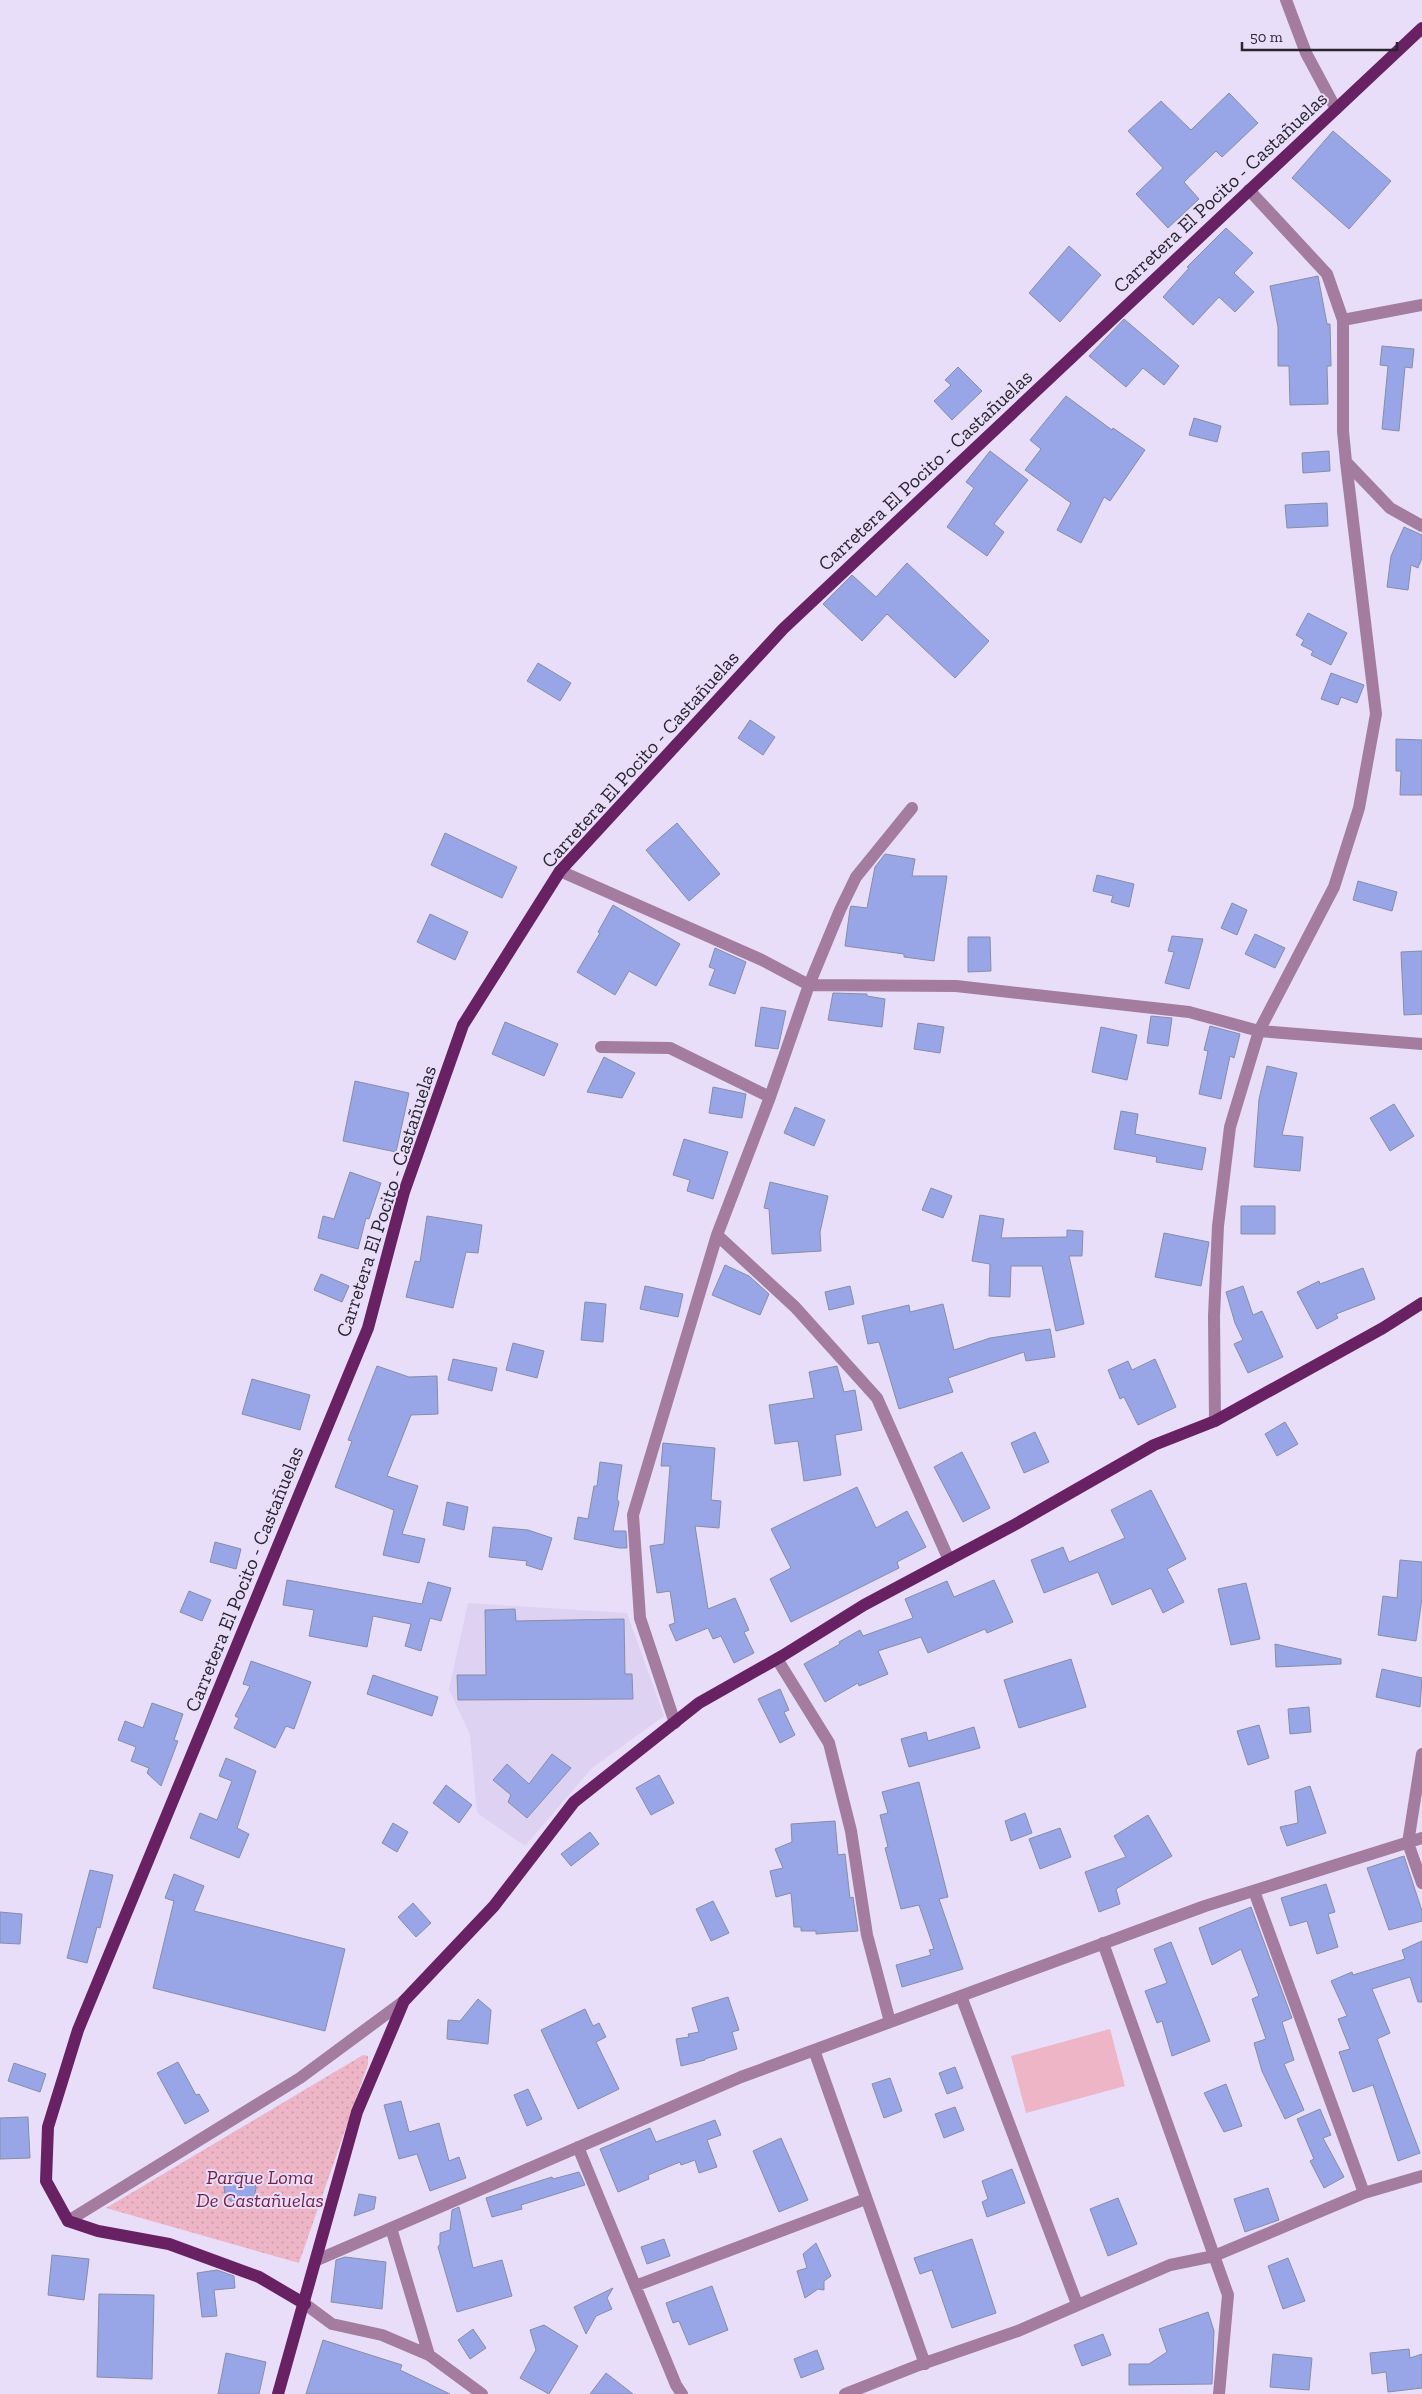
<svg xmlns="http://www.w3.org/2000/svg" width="1422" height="2394" font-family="'Zilla Slab',serif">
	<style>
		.built { fill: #ded2f3 }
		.grass { fill: #edb5c6 }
		.park { fill: url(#park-dots) }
		.building { fill: #98a6e7; stroke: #878da6 }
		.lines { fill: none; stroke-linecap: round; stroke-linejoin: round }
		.minor { stroke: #a37c9f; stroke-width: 12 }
		.major { stroke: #682264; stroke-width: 12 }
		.labels { text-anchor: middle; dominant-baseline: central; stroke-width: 4; stroke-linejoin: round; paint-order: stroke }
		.street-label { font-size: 20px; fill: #29252f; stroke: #e8def9 }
		.park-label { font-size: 20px; font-style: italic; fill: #782146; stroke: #e8def9 }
	</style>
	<defs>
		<pattern id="park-dots" width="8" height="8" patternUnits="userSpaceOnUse" patternTransform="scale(1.25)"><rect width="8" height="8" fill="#edb5c6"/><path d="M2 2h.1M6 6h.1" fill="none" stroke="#cb9caa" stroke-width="1.8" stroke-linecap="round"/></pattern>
	</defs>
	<rect width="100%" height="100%" fill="#e8def9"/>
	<path class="built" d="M468,1603L627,1613L664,1716L592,1768L525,1846L477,1813L470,1735L449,1689Z"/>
	<path class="grass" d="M1110,2029L1125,2086L1026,2113L1011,2056Z"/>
	<path class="park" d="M363,2055L368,2056V2064L299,2263L106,2208Z"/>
	<path class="building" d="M1229,93L1258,123L1222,157L1216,151L1184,182L1199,199L1168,228L1136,194L1163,168L1128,131L1161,101L1191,130Z
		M1333,131L1391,181L1349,229L1292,178Z
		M1226,228L1253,253L1234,273L1254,292L1235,312L1219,297L1193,325L1163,297L1189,268L1187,267Z
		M1069,246L1101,275L1060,322L1029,293Z
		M1318,276L1327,324H1330L1331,366H1327L1328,404L1290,405L1289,366H1278V327L1270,286Z
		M1124,319L1179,366L1164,385L1143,368L1126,387L1089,356Z
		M1382,346L1414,349L1412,368L1405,367L1399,431L1382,429L1388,366L1380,365Z
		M958,367L982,391L952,420L934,401L951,385L945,380Z
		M1066,396L1112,430L1113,428L1145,450L1110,501L1104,497L1081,543L1057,530L1071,503L1025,470L1041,449L1030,440Z
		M1194,418L1221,426L1217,442L1189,435Z
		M990,451L1028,480L994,524L1004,532L987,556L947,527L974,488L966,482Z
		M1329,451L1330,471L1303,473L1302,453Z
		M1327,503L1328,526L1287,528L1285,505Z
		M1404,527L1422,535V558L1418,568L1411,565L1408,590L1387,587L1391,556Z
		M907,563L989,641L955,678L887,614L862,641L823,604L852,575L876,597Z
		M1308,613L1347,633L1331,665L1311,655L1313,651L1301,645L1304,640L1296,635Z
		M538,663L571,683L560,701L527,681Z
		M1331,673L1364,685L1357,703L1341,697L1338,705L1321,699Z
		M750,720L775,737L763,755L738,738Z
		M1396,739L1422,740V795H1400L1401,771H1396Z
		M677,823L720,874L689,901L646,850Z
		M445,833L517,867L502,898L431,865Z
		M885,854L915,859L912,876H947L934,961L904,957V954L845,946L850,909L851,906L867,908L875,867Z
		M1097,875L1134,884L1129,907L1111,902L1113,896L1093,891Z
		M1358,881L1397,892L1392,911L1353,900Z
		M1232,903L1247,910L1237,935L1221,928Z
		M613,905L680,944L656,986L629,971L615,995L577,972L600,933L598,932Z
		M430,914L468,932L455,960L417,942Z
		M1255,934L1285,948L1275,968L1245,954Z
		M1172,936L1203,939L1189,989L1165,983L1174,952L1168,951Z
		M968,937H990L991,971L968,972Z
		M715,948L746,962L735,994L709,985L715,969L709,967Z
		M1422,951V1014L1404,1015L1401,952Z
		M833,993L867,994V996L885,999L882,1027L828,1020Z
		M761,1007L786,1011L778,1049L755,1046Z
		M1151,1016L1172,1018L1168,1046L1147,1043Z
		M505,1022L558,1044L544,1076L492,1054Z
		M918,1023L944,1027L940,1053L914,1049Z
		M1210,1026L1240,1034L1234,1058L1230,1056L1221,1099L1199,1094L1208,1051L1204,1050Z
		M1101,1027L1137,1035L1127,1080L1092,1072Z
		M604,1057L635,1073L622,1098L587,1092Z
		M1267,1066L1297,1073L1282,1135L1303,1137L1300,1171L1254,1167L1259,1099Z
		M355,1081L409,1093L396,1152L343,1141Z
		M713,1087L746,1094L742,1118L709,1113Z
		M1394,1104L1414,1136L1390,1151L1370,1118Z
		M795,1107L825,1120L814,1146L784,1133Z
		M1121,1111L1138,1114L1135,1134L1206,1148L1202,1170L1156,1162L1157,1157L1114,1149Z
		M684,1139L728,1152L713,1199L687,1191L690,1180L673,1175Z
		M350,1172L381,1183L369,1219L366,1218L358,1249L318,1238L323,1216L334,1219Z
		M770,1182L828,1196L820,1232L821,1251L772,1254L769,1209L764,1208Z
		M931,1188L952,1196L943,1218L922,1210Z
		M1241,1206H1275V1234H1241Z
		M980,1215L1004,1219L1001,1238L1067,1237V1230L1083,1231L1082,1256H1069L1084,1324L1056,1331L1042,1266H1011L1010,1297L989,1296L990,1264L972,1261Z
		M427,1216L482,1225L478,1253L466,1252L453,1308L406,1297L415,1261L420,1262Z
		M1164,1233L1209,1242L1201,1286L1155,1277Z
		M725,1265L749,1276L769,1294L760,1315L712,1295Z
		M1363,1268L1375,1299L1336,1314L1338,1318L1317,1329L1297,1292L1319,1281L1320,1284Z
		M321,1274L349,1286L342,1302L314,1290Z
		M645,1286L683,1294L678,1317L640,1309Z
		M850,1286L854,1304L829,1310L825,1292Z
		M1243,1286L1253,1315L1262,1311L1283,1357L1248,1373L1234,1344L1243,1340L1235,1323L1226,1292Z
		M585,1302L606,1304L603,1342L581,1340Z
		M943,1304L954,1350L990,1338L1050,1329L1055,1357L1026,1361L1024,1352L948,1378L953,1392L899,1409L879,1342L868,1344L862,1316L909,1305L910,1312Z
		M513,1343L544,1351L537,1378L506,1370Z
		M453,1359L497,1368L492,1391L448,1380Z
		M1155,1359L1176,1407L1138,1425L1124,1397L1120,1399L1108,1370L1128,1361L1132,1370Z
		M377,1366L409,1377L437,1376L438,1414L411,1415L387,1476L418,1486L402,1534L425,1539L419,1563L383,1555L394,1510L335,1487L352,1441L348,1440Z
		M837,1366L844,1392L855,1390L862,1430L835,1435L841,1475L804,1481L798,1441L775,1444L769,1405L814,1398L809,1372Z
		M252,1379L310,1395L300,1430L242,1414Z
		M1285,1422L1298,1444L1277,1456L1265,1434Z
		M1035,1432L1049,1462L1024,1473L1011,1443Z
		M663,1443L715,1448L711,1500L721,1501L719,1528L695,1526L708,1609L735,1598L749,1630L744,1632L754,1653L734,1663L721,1636L713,1639L708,1628L676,1641L669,1625L675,1623L670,1591L657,1593L650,1546L664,1544L670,1466H661Z
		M962,1452L990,1508L963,1522L934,1467Z
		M600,1462L622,1465L617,1499L619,1502L613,1531H626L627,1548H619L574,1539L578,1517L588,1519L594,1486H597Z
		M857,1487L876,1528L907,1511L926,1547L897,1562L899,1568L791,1622L770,1579L791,1568L771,1529Z
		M1151,1490L1186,1559L1167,1569L1184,1602L1163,1613L1151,1588L1112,1605L1098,1572L1044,1593L1031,1560L1063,1547L1069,1562L1125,1538L1111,1510Z
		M447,1502L468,1507L464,1530L443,1525Z
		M493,1527L528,1530L552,1538L542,1570L526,1565L527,1561L489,1557Z
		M215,1542L241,1549L236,1569L210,1562Z
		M1400,1560L1422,1562V1598L1416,1641L1378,1635L1383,1596L1397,1598Z
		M287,1580L422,1604L428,1582L451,1588L441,1621L430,1618L421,1651L405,1646L411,1624L373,1616L367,1647L309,1636L314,1610L283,1605Z
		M994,1580L1013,1622L987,1633L985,1629L928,1653L921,1637L878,1651L888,1674L859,1686L858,1683L825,1702L804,1664L840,1644L839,1642L860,1630L863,1636L913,1618L905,1599L947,1581L954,1597Z
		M1246,1583L1260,1639L1231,1645L1218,1589Z
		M189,1591L211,1600L202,1621L180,1612Z
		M515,1609L516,1621L624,1619L625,1674H632L633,1699L458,1700L457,1675H486L485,1610Z
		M1275,1644L1341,1659V1664L1276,1667Z
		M1071,1659L1086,1707L1019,1728L1004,1680Z
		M251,1661L311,1682L294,1729L286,1726L275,1748L234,1728L239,1718L235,1716L250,1686L243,1684Z
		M1382,1669L1422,1678L1420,1707L1376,1697Z
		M373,1675L438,1697L432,1716L367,1694Z
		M780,1689L789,1710L784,1712L795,1735L780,1743L758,1699Z
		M152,1703L183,1714L174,1740L178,1741L161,1786L147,1773L149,1768L131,1761L136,1747L118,1740L125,1721L143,1728Z
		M1309,1707L1311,1732L1290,1734L1288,1709Z
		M1259,1725L1269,1758L1248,1765L1237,1731Z
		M974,1727L980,1748L909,1767L901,1739L926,1732L928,1741Z
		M552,1754L571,1768L527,1818L508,1802L511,1795L493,1780L507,1764L529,1784Z
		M226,1758L256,1771L237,1828L249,1834L239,1858L190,1838L200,1813L217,1820L232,1781L219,1776Z
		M659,1775L674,1803L651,1815L636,1788Z
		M919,1782L948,1897L939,1899L963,1969L902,1987L896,1965L931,1955L929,1950L934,1949L919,1905L901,1909L885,1848L888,1847L880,1815L888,1813L882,1792Z
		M446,1785L472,1805L459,1823L433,1803Z
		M1310,1786L1326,1833L1287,1846L1280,1827L1298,1823L1295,1791Z
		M1025,1813L1032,1833L1011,1841L1005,1821Z
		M1148,1815L1172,1856L1116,1889L1120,1904L1099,1912L1085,1872L1126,1857L1114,1836Z
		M835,1821L838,1855L845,1854L850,1898L853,1897L858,1931L816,1934V1931H801V1927H794L791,1893L776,1897L770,1871L783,1868L775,1849L792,1842L791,1824Z
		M393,1823L408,1832L397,1852L382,1843Z
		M1060,1828L1071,1857L1040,1869L1029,1839Z
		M590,1832L599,1844L571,1866L561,1854Z
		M1404,1856L1422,1911V1921L1389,1930L1367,1868Z
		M90,1870L113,1875L100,1928L97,1927L87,1963L67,1958Z
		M174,1874L204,1886L194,1911L345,1949L325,2031L153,1988L174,1901L165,1898Z
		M1326,1884L1335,1912L1328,1914L1338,1947L1317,1954L1307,1921L1290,1926L1281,1898Z
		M713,1901L729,1933L711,1941L696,1909Z
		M413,1903L431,1923L416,1937L398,1917Z
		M1251,1907L1292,2018L1282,2022L1294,2060L1284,2064L1304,2110L1285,2119L1262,2071L1254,2043L1266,2039L1252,1999L1259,1996L1241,1949L1212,1965L1199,1928Z
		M0,1912L22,1914L20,1944L0,1943Z
		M1422,1941V2002H1418L1410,1977L1372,1989L1390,2033L1377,2039L1420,2153L1398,2161L1373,2085L1353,2092L1339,2052L1350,2049L1338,2019L1347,2016L1331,1981L1352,1972L1353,1975L1405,1959L1402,1950Z
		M1171,1942L1210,2041L1172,2056L1162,2021L1157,2023L1145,1991L1167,1983L1154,1949Z
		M728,1997L739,2030L732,2032L737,2049L705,2059V2060L681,2066L676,2039L689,2037L688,2034L699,2032L692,2008Z
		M478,1999L491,2010L488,2044L447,2039L448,2020L460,2021Z
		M585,2009L593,2026L599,2023L606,2037L596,2042L619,2089L578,2109L541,2030Z
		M178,2062L196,2095L199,2094L209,2111L185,2124L157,2073Z
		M14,2063L46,2074L40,2092L8,2081Z
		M955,2067L963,2088L947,2094L939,2073Z
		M890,2078L902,2111L884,2118L872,2084Z
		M1226,2084L1242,2126L1224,2132L1204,2093Z
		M528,2089L542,2119L527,2126L514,2095Z
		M401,2101L409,2132L439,2123L449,2161L459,2157L466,2178L430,2191L417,2154L399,2159L384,2105Z
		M955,2107L964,2130L944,2138L935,2114Z
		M1320,2109L1331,2135L1323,2138L1344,2177L1324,2188L1310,2161L1314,2159L1297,2119Z
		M28,2117L30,2158L0,2159V2118Z
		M715,2120L721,2135L707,2140L717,2167L699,2173L695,2160L681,2165L680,2162L648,2175L649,2179L618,2192L600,2149L650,2128L656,2142Z
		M781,2138L808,2200L779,2212L753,2151Z
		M1012,2169L1025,2203L987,2217L982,2202L988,2199L982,2181Z
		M579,2172L585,2185L521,2205L522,2209L492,2217L486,2198L552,2177L553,2179Z
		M224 2188a16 16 0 1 1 32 0a16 16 0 1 1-32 0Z
		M1268,2188L1279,2220L1245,2232L1234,2199Z
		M359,2194L376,2197L374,2209L354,2216Z
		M1118,2198L1137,2244L1108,2256L1090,2209Z
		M459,2207L473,2268L502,2260L512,2296L457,2312L438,2247L440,2244V2233L450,2230L452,2210Z
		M664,2239L670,2256L647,2264L641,2247Z
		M972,2239L996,2313L952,2328L932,2270L920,2274L914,2258Z
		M816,2243L831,2276L824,2281V2290L818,2289L805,2298L797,2271L807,2268L803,2254Z
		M52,2255L89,2259L84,2300L48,2295Z
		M345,2257L386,2262L382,2309L331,2302L336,2260Z
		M1288,2258L1305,2301L1283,2309L1268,2266Z
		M217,2270L234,2276L235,2288L214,2290L217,2316L202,2317L197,2273Z
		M712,2286L728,2330L689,2345L679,2321L673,2323L666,2303Z
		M613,2288L607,2298L612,2309L596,2316L586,2334L574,2307Z
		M99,2294L154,2295L152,2379L97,2377Z
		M1208,2312L1214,2331L1212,2384L1129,2385V2364H1149L1167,2352L1159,2329Z
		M544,2325L578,2346L549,2394L520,2378L536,2350L530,2330Z
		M473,2329L486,2348L470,2359L458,2340Z
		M1103,2334L1111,2355L1082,2366L1074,2345Z
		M323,2340L402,2365L400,2370L450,2394H306Z
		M1409,2349L1410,2358L1422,2354V2388L1388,2392L1386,2372L1372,2374L1370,2353Z
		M817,2350L824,2369L801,2378L794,2359Z
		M226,2353L266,2362L259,2394H218Z
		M1273,2354L1312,2358L1309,2390L1270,2387Z
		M606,2373L633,2394H590Z"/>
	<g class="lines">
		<path class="minor" d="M1286,0L1306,53L1336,109
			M1343,320L1422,305
			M1346,462L1390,508L1422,526
			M560,871L762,960L809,985L956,986L1189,1012L1259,1031L1422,1044
			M601,1047L670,1048L770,1097
			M717,1235L795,1307L877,1398L949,1560
			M1215,1421L1214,1316L1218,1226L1230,1127L1259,1031L1334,887L1359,808L1376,714L1346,462L1343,431V320L1327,274L1249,190
			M777,1659L829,1743L851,1831L867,1935L890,2022
			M675,1723L640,1618L633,1515L717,1235L770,1097L809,985L840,910L856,877L912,808
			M1422,1754L1408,1843L1422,1883
			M1254,1891L1364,2193
			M1103,1943L1228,2295L1219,2394
			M961,1996L1077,2304
			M814,2050L925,2364
			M578,2147L676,2385L682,2394
			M68,2221L300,2078L404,2001
			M391,2228L429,2355
			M317,2260L741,2077L1205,1906L1422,1838
			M635,2286L866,2199
			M305,2304L332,2324L382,2335L429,2355L482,2394
			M845,2394L919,2365L1018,2331L1170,2265L1214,2256L1364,2193L1422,2176"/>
		<path class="major" d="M305,2304L259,2277L169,2244L98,2231L68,2221L46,2181L48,2127L78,2030L368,1328L404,1192L463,1025L560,871L783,629L1422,28
			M278,2394L357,2112L404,2001L494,1906L574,1802L699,1703L782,1656L864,1605L1016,1524L1154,1445L1215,1421L1383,1328L1422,1303"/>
	</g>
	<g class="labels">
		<g class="street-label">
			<text transform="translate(1220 192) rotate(-43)">Carretera El Pocito - Castañuelas</text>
			<text transform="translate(925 470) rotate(-43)">Carretera El Pocito - Castañuelas</text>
			<text transform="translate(640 759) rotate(-48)">Carretera El Pocito - Castañuelas</text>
			<text transform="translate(386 1201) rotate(-72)">Carretera El Pocito - Castañuelas</text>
			<text transform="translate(244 1579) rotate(-68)">Carretera El Pocito - Castañuelas</text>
		</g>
		<g class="park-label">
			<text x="260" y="2177">Parque Loma<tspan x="260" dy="23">De Castañuelas</tspan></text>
		</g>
	</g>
	<path d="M1242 42v8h155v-8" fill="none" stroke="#29252f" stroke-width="2.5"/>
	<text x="1250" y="42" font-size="15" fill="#29252f" stroke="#e8def9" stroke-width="4" paint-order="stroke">50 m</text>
</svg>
